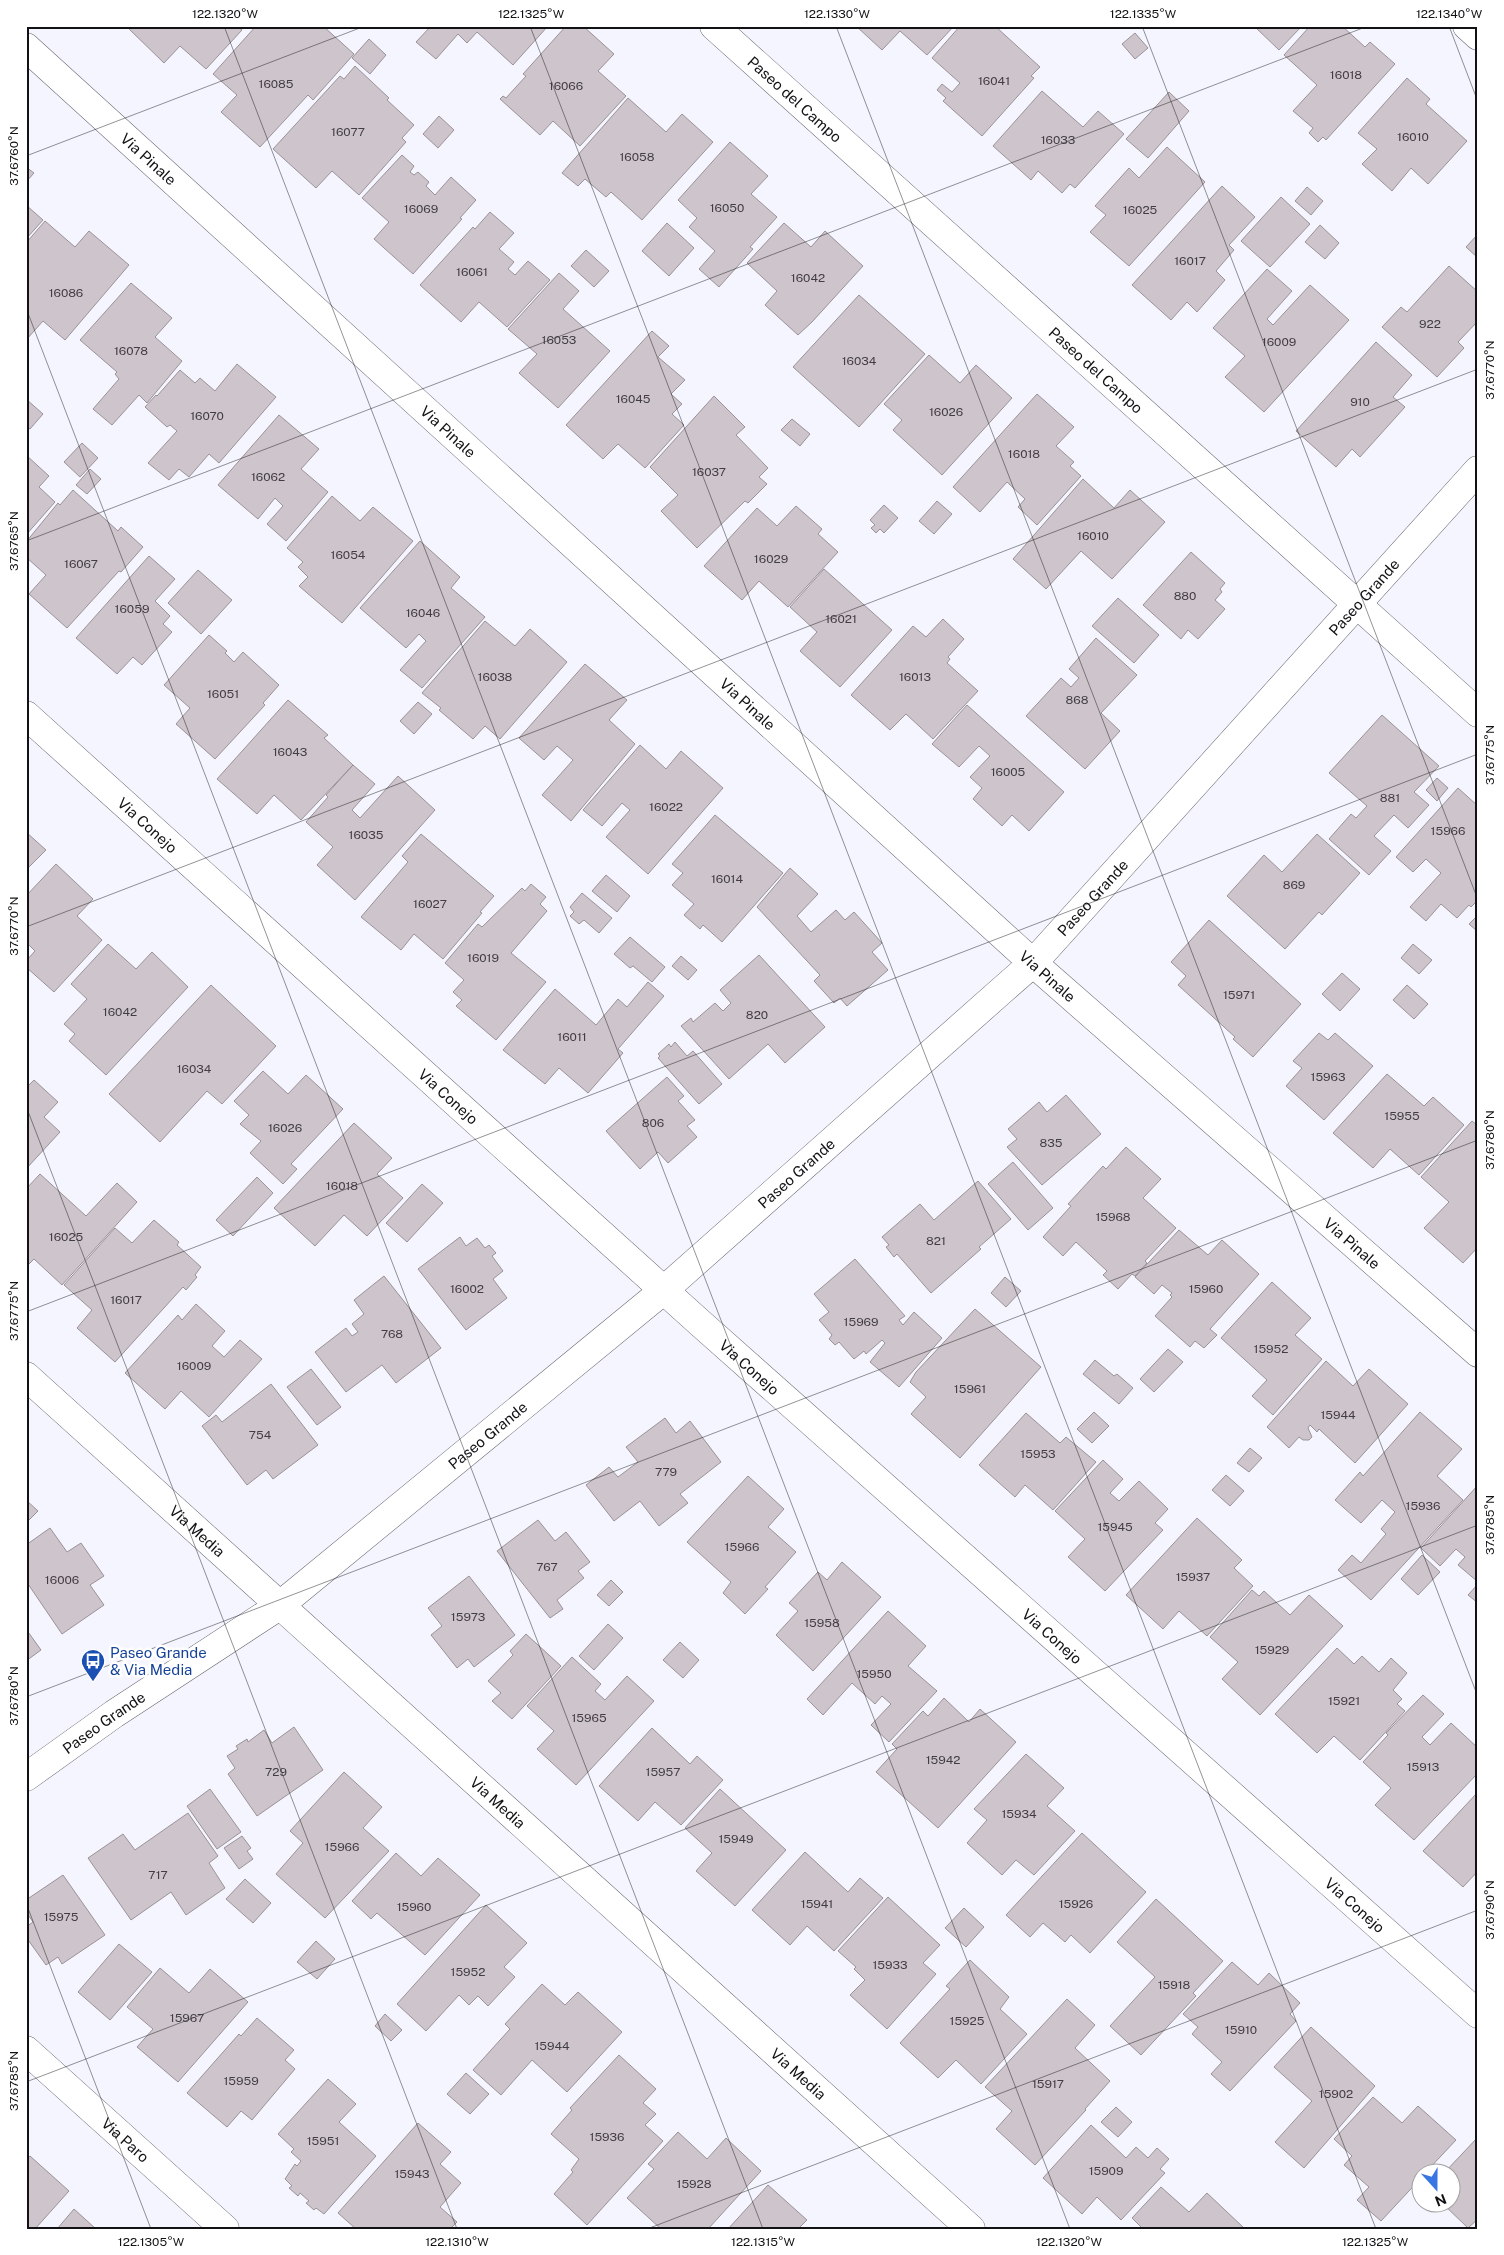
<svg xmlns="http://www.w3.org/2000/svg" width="1504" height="2255" font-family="'Public Sans',sans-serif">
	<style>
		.building { fill: #cec4cb; stroke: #9b9298 }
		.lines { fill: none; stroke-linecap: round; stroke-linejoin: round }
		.minor-casing { stroke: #696971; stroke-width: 29 }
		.tertiary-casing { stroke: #696971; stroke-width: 29 }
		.minor { stroke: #fff; stroke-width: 28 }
		.tertiary { stroke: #fff; stroke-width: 28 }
		.ticks { fill: none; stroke: #121215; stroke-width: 1; stroke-opacity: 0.45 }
		.labels { text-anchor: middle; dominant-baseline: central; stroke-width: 5; stroke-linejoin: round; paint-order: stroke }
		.number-label { font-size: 12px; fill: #413e42 }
		.street-label { font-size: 15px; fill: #121215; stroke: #fff }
		.transit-label { font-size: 15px; fill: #164399; stroke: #fff; text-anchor: start }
		.neatline { fill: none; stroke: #121215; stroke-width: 2 }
		.ticks-label { font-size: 12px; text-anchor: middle; fill: #121215 }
	</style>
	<rect width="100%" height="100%" fill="#f5f5ff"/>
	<path class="building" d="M126,26H237L242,30L206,69L180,46L164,63Z
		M256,26H323L354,54L313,100L308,95L260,147L221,112L237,95L213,74Z
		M431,26H548L513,65L477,32L467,43L458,34L436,59L416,42Z
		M566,26H583L614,54L598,71L626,96L580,146L553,121L540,135L500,99L503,96L506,98L526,76L523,74Z
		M856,26H954L927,55L900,31L882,50Z
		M960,26H995L1040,67L1031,76L1034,78L982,136L943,101L946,98L937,90L942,84L952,92L960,83L932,58Z
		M1254,26H1302L1279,50Z
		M1310,26H1342L1365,47L1370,42L1395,64L1326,140L1323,137L1318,142L1309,133L1313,128L1293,111L1317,85L1284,55Z
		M1135,33L1148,48L1135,59L1122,44Z
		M369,39L386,55L370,74L352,58Z
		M355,66L389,98L387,100L414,125L402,138L406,142L359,195L332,171L316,188L273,149L340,76L344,79Z
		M1407,78L1430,99L1426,104L1467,141L1428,184L1411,168L1392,191L1362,164L1377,149L1358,133Z
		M1042,91L1083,127L1098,111L1124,134L1075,188L1070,184L1062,193L1038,171L1031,180L993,146Z
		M1169,92L1189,111L1148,158L1126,139Z
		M628,98L666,132L682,114L713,142L642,220L611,192L606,197L585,179L578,186L562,173Z
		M439,116L454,130L438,148L423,134Z
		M730,142L768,176L751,194L777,217L750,247L753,249L719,287L699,269L715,251L689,227L697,218L678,200Z
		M1167,147L1205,182L1129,266L1090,232L1106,215L1095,206L1129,168L1139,178Z
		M402,155L414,166L410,172L414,175L418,172L429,182L426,186L435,195L451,177L476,200L460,218L462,219L413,274L374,239L389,222L362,198Z
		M26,167L34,173L26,182Z
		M1222,186L1255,217L1229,245L1234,250L1216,271L1225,280L1197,312L1187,302L1171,320L1132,285Z
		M1307,187L1323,201L1311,215L1295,201Z
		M1281,197L1310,224L1270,267L1241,241Z
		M26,205L43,220L26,239Z
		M490,212L514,233L499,249L514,262L508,269L515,275L528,261L550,280L507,327L479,302L461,322L420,285L473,227L475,229Z
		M45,221L75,247L89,231L129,265L65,340L43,321L26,340V243Z
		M667,223L694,248L669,276L642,251Z
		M784,223L811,247L825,231L863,266L812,322L798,335L765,305L777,291L747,263Z
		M1320,225L1339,243L1325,259L1305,242Z
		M1478,234V258L1466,247Z
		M586,250L609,271L594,287L571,266Z
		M1449,266L1478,292V321L1458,342L1464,348L1437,377L1382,327L1401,307L1407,312Z
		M1267,269L1292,291L1267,319L1273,325L1310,285L1349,320L1264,412L1225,377L1245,356L1213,328Z
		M559,273L579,291L563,309L610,351L558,408L519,373L537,354L508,329Z
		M131,283L172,318L155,337L182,361L147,403L139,395L112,425L93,409L119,379L115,374L117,372L80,340Z
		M859,295L925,354L859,427L793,367Z
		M652,331L669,346L658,357L685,380L671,394L682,404L672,414L684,425L645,468L618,444L603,459L566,425Z
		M1376,342L1412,375L1393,397L1405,407L1360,457L1352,449L1336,467L1296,431Z
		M929,355L960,383L976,365L1012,398L942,475L893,430L902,420L884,404Z
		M237,364L276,397L219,463L209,454L189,477L179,469L169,480L148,463L177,431L170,425L167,427L145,407L156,395L157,396L180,370L195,383L200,378L215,391Z
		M1037,394L1074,427L1056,446L1074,462L1070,466L1081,476L1037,525L1018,507L1025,499L1007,482L980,512L953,487Z
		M714,396L745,427L736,435L768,468L759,477L767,484L748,503L745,501L697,548L661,511L678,495L650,467Z
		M26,399L43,414L30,429L26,426Z
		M279,415L319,449L301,469L328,492L286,541L267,524L283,506L275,498L258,519L218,485Z
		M792,419L810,434L800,446L781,430Z
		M82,443L98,458L80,477L64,462Z
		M26,455L49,476L39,487L55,502L26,535Z
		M90,469L101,479L87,494L76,485Z
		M1083,479L1114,508L1130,490L1165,522L1112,579L1081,551L1046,589L1013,559Z
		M73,490L118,531L121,527L143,547L121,572L119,571L67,628L29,594L46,575L26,557V542L58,503L60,505Z
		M332,496L360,521L373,507L413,541L342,623L299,586L308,577L298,567L303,562L287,548Z
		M937,501L952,514L934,534L919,521Z
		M884,505L898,518L884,533L880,529L876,533L871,528L875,525L870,520Z
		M796,506L822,529L818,534L838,552L788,607L759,581L742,600L704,566L757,508L777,526Z
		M420,541L460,577L451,588L485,617L422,688L400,670L426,641L419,634L406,648L360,608Z
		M1191,552L1225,583L1220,589L1222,592L1215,600L1225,609L1198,639L1188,630L1181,639L1143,605Z
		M149,556L175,579L155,601L170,616L163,624L172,632L142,665L133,657L117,674L76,638Z
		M824,569L892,630L840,687L800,651L817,632L790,607Z
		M198,570L232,600L201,634L168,603Z
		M1118,598L1159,635L1134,663L1092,626Z
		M943,619L964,639L948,657L950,659L947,663L978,691L933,739L906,714L890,730L851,695L913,626L926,637Z
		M485,621L515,646L530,629L567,662L500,739L485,726L473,739L439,710L441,708L422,693Z
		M209,635L227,651L225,653L234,662L243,652L279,685L263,703L265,705L215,759L176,724L190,708L164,685Z
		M1096,638L1137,675L1101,713L1120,731L1085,769L1026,716L1061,678L1071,687L1079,678L1069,669Z
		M585,664L627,700L609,720L635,744L571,821L542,795L573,760L557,746L544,760L519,738Z
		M288,700L328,735L324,738L353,765L301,820L274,795L257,814L217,779Z
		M418,702L432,714L414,734L400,721Z
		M967,705L1064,792L1029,831L1012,815L1002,826L973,799L982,788L970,777L990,756L979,746L959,767L932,744Z
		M1382,715L1439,766L1414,792L1429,805L1408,828L1394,815L1374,836L1391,851L1369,875L1329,839L1351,814L1356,818L1367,806L1329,773Z
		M640,745L666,769L681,751L723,788L648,874L606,837L630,810L622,803L602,826L583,810Z
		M353,765L375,784L352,810L360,818L398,776L435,810L355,900L317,865L333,847L306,822L328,797L326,795Z
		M1437,778L1448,788L1437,801L1426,790Z
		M1458,788L1478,806V900L1471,907L1469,905L1457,918L1441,904L1426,921L1410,907L1441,873L1426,859L1413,872L1396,857Z
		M715,815L783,873L722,942L703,925L700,929L684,915L694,904L672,885L683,873L672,864Z
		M26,832L46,850L26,870Z
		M421,834L494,896L480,912L482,913L443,959L414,934L401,950L361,917L408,862L402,856Z
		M1317,834L1360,873L1322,915L1319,912L1285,949L1227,896L1264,855L1282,872Z
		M56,864L93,899L77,916L102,940L54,992L26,967V961L35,951L26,942V896Z
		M790,868L818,894L797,916L811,932L836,910L845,920L854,912L882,943L872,952L888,970L847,1006L840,998L834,1003L814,981L820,975L757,907Z
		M606,875L630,896L617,912L592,891Z
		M531,884L546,897L540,904L547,911L511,953L546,982L496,1040L456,1006L462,1000L453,992L464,980L445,963L478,924L482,927L522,888L525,891Z
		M582,893L612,918L599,933L584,920L579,924L570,916L574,912L570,907Z
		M1478,915V932L1469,924Z
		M1209,920L1301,1004L1253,1057L1233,1039L1235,1037L1178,985L1186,976L1171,962Z
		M630,937L665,967L652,982L633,966L630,968L614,954Z
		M108,944L136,969L152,952L188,987L106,1075L69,1041L75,1034L64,1024L87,999L71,984Z
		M1413,944L1432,960L1419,974L1401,958Z
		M759,955L825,1027L785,1063L768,1044L729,1079L681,1026L691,1018L693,1022L715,1003L723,1011L731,1003L720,990Z
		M681,956L697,970L688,980L672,966Z
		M1342,973L1360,989L1340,1011L1322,994Z
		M648,982L664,996L618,1049L623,1053L588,1093L559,1068L545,1084L503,1050L555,989L596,1025L618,999L627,1007Z
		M211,985L276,1046L222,1104L207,1091L160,1142L109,1094Z
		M1407,985L1428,1004L1414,1019L1393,1000Z
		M1319,1033L1328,1040L1335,1033L1373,1066L1324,1120L1286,1086L1302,1068L1293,1061Z
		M675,1042L687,1056L693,1051L722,1084L699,1104L658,1058L660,1056L658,1054L669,1044L671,1047Z
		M263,1071L288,1094L306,1075L343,1109L291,1164L297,1169L283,1184L250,1153L261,1141L240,1124L249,1115L234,1101Z
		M1387,1074L1424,1106L1433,1097L1464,1125L1419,1175L1390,1149L1373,1168L1333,1133Z
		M667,1077L684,1096L678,1101L695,1120L687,1126L697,1137L668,1163L658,1152L640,1169L606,1131Z
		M34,1080L58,1102L44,1117L60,1132L26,1169V1088Z
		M1066,1095L1101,1134L1042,1185L1007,1147L1017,1139L1008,1129L1039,1102L1047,1112Z
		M1472,1121L1478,1126V1247L1463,1263L1424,1228L1449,1202L1421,1177Z
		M354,1123L392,1158L377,1174L403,1198L367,1236L344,1215L315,1246L274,1208Z
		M1126,1147L1161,1179L1143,1198L1176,1228L1145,1261L1147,1263L1135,1276L1132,1274L1118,1289L1103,1275L1107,1271L1076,1242L1063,1256L1043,1237L1071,1206L1068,1204L1103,1166L1106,1169Z
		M1013,1162L1053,1208L1028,1230L988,1184Z
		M40,1174L86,1216L117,1183L137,1202L62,1285L34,1259L26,1267V1189Z
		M257,1177L273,1193L233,1236L216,1220Z
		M978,1181L1011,1219L979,1247L981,1249L931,1293L897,1254L894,1257L886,1247L889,1245L882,1237L920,1204L934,1220Z
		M422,1184L443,1203L407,1242L386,1223Z
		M154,1220L179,1242L177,1245L201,1267L195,1275L197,1277L186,1290L183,1287L115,1362L77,1328L92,1310L64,1285L115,1228L132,1243Z
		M1179,1230L1208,1255L1222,1240L1259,1274L1210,1329L1217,1335L1204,1348L1195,1341L1190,1347L1155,1316L1172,1297L1170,1295L1172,1293L1162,1285L1154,1294L1135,1277Z
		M460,1237L466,1246L477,1238L485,1248L489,1245L496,1253L492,1256L503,1271L493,1279L507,1298L466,1330L418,1269Z
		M855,1259L905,1316L899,1320L903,1325L914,1312L942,1338L899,1387L870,1362L885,1343L882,1340L866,1354L864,1351L854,1359L839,1342L835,1345L829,1339L832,1335L819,1320L829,1312L814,1294Z
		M384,1276L441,1348L396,1383L382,1365L346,1392L315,1352L346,1328L352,1336L358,1332L352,1324L364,1314L354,1300Z
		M1005,1277L1021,1291L1006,1307L991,1293Z
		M1272,1282L1311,1318L1295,1335L1322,1359L1273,1415L1252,1396L1267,1380L1221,1338Z
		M196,1304L225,1331L212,1346L224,1357L240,1340L262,1359L209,1417L181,1391L165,1409L125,1373L178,1315L182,1320Z
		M975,1309L1041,1367L960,1458L911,1414L926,1397L910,1382L916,1372Z
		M1168,1349L1183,1362L1154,1392L1140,1379Z
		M1095,1360L1114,1376L1117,1374L1133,1388L1119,1404L1083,1374Z
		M1326,1361L1353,1386L1369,1369L1408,1404L1355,1463L1319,1429L1317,1432L1310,1425L1308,1428L1312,1437L1309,1440H1303L1299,1437L1289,1448L1267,1427Z
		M311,1369L341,1407L317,1425L287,1387Z
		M271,1384L318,1445L273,1479L266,1470L247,1485L202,1426L216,1415L222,1422Z
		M1094,1412L1109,1426L1092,1443L1077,1429Z
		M1420,1412L1462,1449L1437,1476L1463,1500L1371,1600L1338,1570L1352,1555L1361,1563L1386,1534L1381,1529L1395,1512L1382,1500L1361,1523L1335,1500L1360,1472L1363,1476Z
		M1026,1413L1060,1443L1066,1437L1096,1462L1053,1510L1025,1485L1015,1497L979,1465Z
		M665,1418L676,1433L690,1421L721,1462L680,1494L688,1503L659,1526L640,1501L614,1521L586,1485L609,1467L618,1477L638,1462L626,1447Z
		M1250,1448L1262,1458L1249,1472L1237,1463Z
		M1103,1460L1123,1479L1110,1493L1119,1501L1139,1481L1168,1509L1155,1523L1163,1530L1105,1591L1068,1557L1085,1539L1055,1511Z
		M1226,1475L1244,1491L1230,1506L1212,1490Z
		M748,1476L784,1509L768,1527L796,1552L765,1587L768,1589L745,1614L723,1593L731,1582L687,1542Z
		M1478,1485V1582L1458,1565L1465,1557L1456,1549L1440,1566L1421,1548Z
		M26,1500L38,1511L26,1523Z
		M1197,1518L1242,1560L1234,1568L1253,1586L1207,1636L1179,1611L1163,1629L1126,1595Z
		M538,1520L555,1541L566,1532L590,1562L578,1571L584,1578L557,1600L563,1609L550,1618L497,1551Z
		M50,1528L67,1552L81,1543L104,1576L90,1585L104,1605L62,1634L28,1584L26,1586V1545Z
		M1422,1555L1440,1572L1418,1595L1401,1579Z
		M842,1562L881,1597L813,1671L776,1635L798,1611L789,1603L818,1572L827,1580Z
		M469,1576L515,1635L474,1667L468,1659L457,1668L431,1635L442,1626L428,1608Z
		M611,1580L623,1592L609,1606L597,1595Z
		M1478,1584V1603L1468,1595Z
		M1252,1590L1259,1596L1264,1591L1290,1615L1309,1595L1343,1626L1260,1715L1222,1679L1238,1662L1210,1637Z
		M888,1611L926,1646L908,1666L937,1691L889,1742L871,1725L891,1704L882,1696L875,1704L852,1683L823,1715L807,1699Z
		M608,1624L623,1638L594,1670L579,1656Z
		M26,1629L41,1650L26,1661Z
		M526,1634L561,1666L512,1719L492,1701L501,1693L488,1681L513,1655L510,1651Z
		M680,1642L699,1660L683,1678L663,1660Z
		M1337,1648L1354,1664L1362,1656L1379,1672L1391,1658L1407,1673L1393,1690L1402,1699L1397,1704L1405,1711L1360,1760L1334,1736L1317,1753L1275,1714Z
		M572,1657L601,1684L595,1691L605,1700L627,1676L654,1701L576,1785L537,1749L554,1731L527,1706Z
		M1423,1695L1444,1714L1422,1737L1430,1745L1451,1723L1478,1748V1773L1414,1840L1375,1805L1391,1788L1363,1762L1388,1735L1386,1733Z
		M944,1698L969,1722L980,1709L1016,1742L938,1828L876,1772L897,1749L892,1744L923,1711L928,1716Z
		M294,1727L323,1770L257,1816L228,1774L235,1768L227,1756L238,1749L236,1746L247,1739L248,1742L264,1730L272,1743Z
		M652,1728L690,1764L697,1756L723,1780L681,1825L655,1802L638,1821L599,1786Z
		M1026,1754L1064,1788L1047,1806L1075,1831L1034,1875L1016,1860L1002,1875L967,1843L987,1820L974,1809Z
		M344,1772L382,1807L363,1828L389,1851L325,1918L276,1874L303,1843L290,1831Z
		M210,1789L241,1832L217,1849L187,1806Z
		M720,1789L786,1850L735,1906L696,1871L712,1853L685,1828Z
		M1477,1793L1478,1871L1463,1887L1423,1851Z
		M188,1813L218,1856L209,1863L225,1888L186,1915L171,1892L131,1920L88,1858L123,1834L135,1850Z
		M1082,1833L1146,1892L1090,1953L1071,1935L1065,1942L1043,1923L1030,1937L1006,1915Z
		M242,1836L251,1848L247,1851L253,1859L239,1869L224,1848Z
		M805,1852L848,1892L860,1878L883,1898L834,1951L807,1926L790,1945L752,1910Z
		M396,1853L421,1876L438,1858L480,1895L425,1955L377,1913L371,1919L352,1901Z
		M63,1875L105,1935L62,1964L58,1957L46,1965L26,1937V1927L33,1922L26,1912V1900Z
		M245,1879L271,1903L253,1923L226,1899Z
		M888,1897L940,1945L923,1963L936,1974L887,2029L850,1995L865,1980L854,1969L856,1967L838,1951Z
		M1156,1899L1223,1961L1193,1993L1196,1996L1141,2055L1110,2026L1155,1977L1117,1942Z
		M486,1905L527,1943L504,1967L515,1977L488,2006L478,1996L469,2005L459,1995L426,2031L397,2004Z
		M964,1908L984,1927L966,1947L945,1928Z
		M316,1941L335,1959L317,1979L297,1962Z
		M119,1944L152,1972L110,2020L78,1992Z
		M970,1960L1009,1997L1000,2009L1027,2034L981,2084L956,2060L938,2078L900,2043L950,1989L946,1986Z
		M1232,1962L1258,1985L1269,1973L1300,2003L1290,2014L1296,2021L1230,2091L1211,2074L1222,2062L1192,2034L1198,2027L1183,2014Z
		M160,1968L189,1993L210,1969L248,2002L178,2082L137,2047L153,2029L127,2007Z
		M542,1984L565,2005L578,1992L622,2032L567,2092L532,2060L501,2095L473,2070L510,2029L505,2024Z
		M1067,1999L1095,2025L1075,2048L1110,2081L1085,2109L1086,2110L1035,2165L996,2129L1012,2111L985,2087Z
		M385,2014L402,2030L391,2041L375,2026Z
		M257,2018L294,2050L285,2060L295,2069L252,2120L241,2111L227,2127L187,2093L239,2034L241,2036Z
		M1311,2027L1375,2086L1304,2168L1275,2142L1312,2101L1274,2067Z
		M619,2055L656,2089L643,2103L656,2114L645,2125L663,2141L587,2225L554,2194L573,2172L571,2170L579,2159L551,2134L572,2110L570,2108Z
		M466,2073L489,2094L470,2114L447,2094Z
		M328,2079L356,2104L339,2122L376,2156L324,2214L316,2208L314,2210L306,2203L309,2201L300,2193L298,2196L289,2188L292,2186L285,2179L295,2164L297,2166L301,2161L291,2152L294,2149L278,2134Z
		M1373,2097L1402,2123L1418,2106L1456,2140L1426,2172H1422V2177L1381,2221L1357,2200L1369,2187L1344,2165L1352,2156L1334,2139Z
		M1116,2107L1132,2122L1118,2137L1101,2122Z
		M418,2123L451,2152L440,2164L461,2183L440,2207L457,2222L450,2229H356L338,2213Z
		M1091,2125L1126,2158L1136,2147L1148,2158L1157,2148L1169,2159L1160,2169L1165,2173L1121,2220L1097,2197L1082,2214L1043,2178Z
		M678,2132L707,2159L726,2138L761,2171L708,2229H661L627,2198L654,2169L648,2164Z
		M1478,2137V2219L1468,2228L1441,2202H1452V2172H1445Z
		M30,2156L69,2191L35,2229H26V2160Z
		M768,2185L807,2220L798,2229H728Z
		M1161,2187L1189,2212L1207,2193L1244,2228L1143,2229L1132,2218Z
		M74,2209L96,2229H57Z"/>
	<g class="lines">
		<g class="minor-casing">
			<g id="minor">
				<path id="s1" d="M714,26L1478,713"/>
				<path d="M1467,26L1478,36"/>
				<path id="s2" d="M26,47L1033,963L1478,1353"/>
				<path id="s3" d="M26,715L699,1322L1478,2014"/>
				<path id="s4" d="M26,1376L971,2229"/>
				<path id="s5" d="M26,2050L225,2229"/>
			</g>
		</g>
		<g class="tertiary-casing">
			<g id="tertiary">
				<path id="s6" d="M26,1777L114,1714L279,1606L664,1290L1000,992L1033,963L1478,470"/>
			</g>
		</g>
		<use href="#minor" class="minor"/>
		<use href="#tertiary" class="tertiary"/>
	</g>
	<path class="ticks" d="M224,26L1070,2229M530,26L1376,2229M836,26L1478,1697M1142,26L1478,900M1449,26L1478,102M26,156L365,26M26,308L763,2229M26,541L1368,26M26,927L1478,369M26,1106L457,2229M26,1312L1478,754M26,1697L1478,1140M26,1903L151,2229M26,2082L1478,1525M647,2229L1478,1910"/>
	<defs>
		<g id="bus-pin" transform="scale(1.25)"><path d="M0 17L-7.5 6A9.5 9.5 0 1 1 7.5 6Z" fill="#1a4fb4" stroke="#fff"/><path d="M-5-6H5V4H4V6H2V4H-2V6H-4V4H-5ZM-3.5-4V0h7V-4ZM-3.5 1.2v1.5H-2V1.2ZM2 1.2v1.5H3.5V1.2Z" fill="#fff"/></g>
	</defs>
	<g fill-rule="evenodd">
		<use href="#bus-pin" x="93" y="1661"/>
	</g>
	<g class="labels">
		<g class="number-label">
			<text x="1346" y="75">16018</text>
			<text x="994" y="81">16041</text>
			<text x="276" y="84">16085</text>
			<text x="566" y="86">16066</text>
			<text x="348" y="132">16077</text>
			<text x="1413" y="137">16010</text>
			<text x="1058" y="140">16033</text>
			<text x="637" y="157">16058</text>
			<text x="727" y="208">16050</text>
			<text x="421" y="209">16069</text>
			<text x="1140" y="210">16025</text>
			<text x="1190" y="261">16017</text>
			<text x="472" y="272">16061</text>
			<text x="808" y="278">16042</text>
			<text x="66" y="293">16086</text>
			<text x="1430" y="324">922</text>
			<text x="559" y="340">16053</text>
			<text x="1279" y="342">16009</text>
			<text x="131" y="351">16078</text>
			<text x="859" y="361">16034</text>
			<text x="633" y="399">16045</text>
			<text x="1360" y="402">910</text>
			<text x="946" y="412">16026</text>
			<text x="207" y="416">16070</text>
			<text x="1024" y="454">16018</text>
			<text x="709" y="472">16037</text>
			<text x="268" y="477">16062</text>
			<text x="1093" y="536">16010</text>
			<text x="348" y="555">16054</text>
			<text x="771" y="559">16029</text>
			<text x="81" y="564">16067</text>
			<text x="1185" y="596">880</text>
			<text x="132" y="609">16059</text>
			<text x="423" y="613">16046</text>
			<text x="841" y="619">16021</text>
			<text x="495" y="677">16038</text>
			<text x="915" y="677">16013</text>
			<text x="223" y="694">16051</text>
			<text x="1077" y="700">868</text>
			<text x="290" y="752">16043</text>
			<text x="1008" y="772">16005</text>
			<text x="1390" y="798">881</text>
			<text x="666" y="807">16022</text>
			<text x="1448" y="831">15966</text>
			<text x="366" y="835">16035</text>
			<text x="727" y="879">16014</text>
			<text x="1294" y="885">869</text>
			<text x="430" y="904">16027</text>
			<text x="483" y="958">16019</text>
			<text x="1239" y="995">15971</text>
			<text x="120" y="1012">16042</text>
			<text x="757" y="1015">820</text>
			<text x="572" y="1037">16011</text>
			<text x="194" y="1069">16034</text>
			<text x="1328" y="1077">15963</text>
			<text x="1402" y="1116">15955</text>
			<text x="653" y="1123">806</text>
			<text x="285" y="1128">16026</text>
			<text x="1051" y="1143">835</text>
			<text x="342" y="1186">16018</text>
			<text x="1113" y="1217">15968</text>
			<text x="66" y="1237">16025</text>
			<text x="936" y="1241">821</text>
			<text x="467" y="1289">16002</text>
			<text x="1206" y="1289">15960</text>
			<text x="126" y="1300">16017</text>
			<text x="861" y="1322">15969</text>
			<text x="392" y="1334">768</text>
			<text x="1271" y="1349">15952</text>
			<text x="194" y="1366">16009</text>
			<text x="970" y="1389">15961</text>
			<text x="1338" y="1415">15944</text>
			<text x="260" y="1435">754</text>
			<text x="1038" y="1454">15953</text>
			<text x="666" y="1472">779</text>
			<text x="1423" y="1506">15936</text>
			<text x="1115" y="1527">15945</text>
			<text x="742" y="1547">15966</text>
			<text x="547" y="1567">767</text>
			<text x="1193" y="1577">15937</text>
			<text x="62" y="1580">16006</text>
			<text x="468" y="1617">15973</text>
			<text x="822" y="1623">15958</text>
			<text x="1272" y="1650">15929</text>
			<text x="874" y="1674">15950</text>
			<text x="1344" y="1701">15921</text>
			<text x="589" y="1718">15965</text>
			<text x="943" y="1760">15942</text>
			<text x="1423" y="1767">15913</text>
			<text x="276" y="1772">729</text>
			<text x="663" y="1772">15957</text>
			<text x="1019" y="1814">15934</text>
			<text x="736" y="1839">15949</text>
			<text x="342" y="1847">15966</text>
			<text x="158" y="1875">717</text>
			<text x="817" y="1904">15941</text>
			<text x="1076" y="1904">15926</text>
			<text x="414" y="1907">15960</text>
			<text x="61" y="1917">15975</text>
			<text x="890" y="1965">15933</text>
			<text x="468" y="1972">15952</text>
			<text x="1174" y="1985">15918</text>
			<text x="187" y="2018">15967</text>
			<text x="967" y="2021">15925</text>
			<text x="1241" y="2030">15910</text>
			<text x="552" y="2046">15944</text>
			<text x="241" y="2081">15959</text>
			<text x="1048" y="2084">15917</text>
			<text x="1336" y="2094">15902</text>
			<text x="607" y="2137">15936</text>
			<text x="323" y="2141">15951</text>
			<text x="1106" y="2171">15909</text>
			<text x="412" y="2174">15943</text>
			<text x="694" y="2184">15928</text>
		</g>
		<g class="street-label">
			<text stroke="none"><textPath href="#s1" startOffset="109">Paseo del Campo</textPath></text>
			<text stroke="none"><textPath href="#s2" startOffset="166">Via Pinale</textPath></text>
			<text stroke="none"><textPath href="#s1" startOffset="514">Paseo del Campo</textPath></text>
			<text stroke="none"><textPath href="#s2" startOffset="571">Via Pinale</textPath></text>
			<text stroke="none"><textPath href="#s6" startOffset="1790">Paseo Grande</textPath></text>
			<text stroke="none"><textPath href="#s2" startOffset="976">Via Pinale</textPath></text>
			<text stroke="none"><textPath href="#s3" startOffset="164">Via Conejo</textPath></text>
			<text stroke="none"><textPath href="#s6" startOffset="1385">Paseo Grande</textPath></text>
			<text stroke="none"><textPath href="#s2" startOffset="1381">Via Pinale</textPath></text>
			<text stroke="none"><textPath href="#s3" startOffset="569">Via Conejo</textPath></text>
			<text stroke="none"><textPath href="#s6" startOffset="980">Paseo Grande</textPath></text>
			<text stroke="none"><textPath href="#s2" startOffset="1786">Via Pinale</textPath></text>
			<text stroke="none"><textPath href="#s3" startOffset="974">Via Conejo</textPath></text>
			<text stroke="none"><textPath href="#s6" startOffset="575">Paseo Grande</textPath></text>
			<text stroke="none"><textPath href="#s4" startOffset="231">Via Media</textPath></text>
			<text stroke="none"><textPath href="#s3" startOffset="1379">Via Conejo</textPath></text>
			<text stroke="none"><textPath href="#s6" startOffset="95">Paseo Grande</textPath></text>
			<text stroke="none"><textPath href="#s4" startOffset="636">Via Media</textPath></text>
			<text stroke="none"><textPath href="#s3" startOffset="1784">Via Conejo</textPath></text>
			<text stroke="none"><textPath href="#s4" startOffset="1041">Via Media</textPath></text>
			<text stroke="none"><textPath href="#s5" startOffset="134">Via Paro</textPath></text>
		</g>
		<g class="transit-label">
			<text x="110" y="1652">Paseo Grande<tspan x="110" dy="17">&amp; Via Media</tspan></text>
		</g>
	</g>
	<rect width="1504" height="2255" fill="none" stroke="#ffffff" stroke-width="55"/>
	<g transform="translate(1436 2188) rotate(159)"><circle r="24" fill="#ffffff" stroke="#a0a0a1"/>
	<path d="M0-4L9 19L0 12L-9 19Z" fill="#3876e4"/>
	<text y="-8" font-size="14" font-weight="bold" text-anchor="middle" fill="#121215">N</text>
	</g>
	<rect x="28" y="28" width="1448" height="2200" class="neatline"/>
	<g class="ticks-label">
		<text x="225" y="18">122.1320°W</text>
		<text x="531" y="18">122.1325°W</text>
		<text x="837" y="18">122.1330°W</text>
		<text x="1143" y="18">122.1335°W</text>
		<text x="1449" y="18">122.1340°W</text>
		<text transform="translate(14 156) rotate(-90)" y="4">37.6760°N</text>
		<text transform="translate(1490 370) rotate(-90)" y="4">37.6770°N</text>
		<text transform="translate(14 541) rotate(-90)" y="4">37.6765°N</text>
		<text transform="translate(1490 755) rotate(-90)" y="4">37.6775°N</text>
		<text transform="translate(14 926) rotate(-90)" y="4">37.6770°N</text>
		<text transform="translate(1490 1140) rotate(-90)" y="4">37.6780°N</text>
		<text transform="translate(14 1311) rotate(-90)" y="4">37.6775°N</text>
		<text transform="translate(1490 1525) rotate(-90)" y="4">37.6785°N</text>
		<text transform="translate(14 1696) rotate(-90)" y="4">37.6780°N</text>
		<text transform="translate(1490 1910) rotate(-90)" y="4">37.6790°N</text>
		<text transform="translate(14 2081) rotate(-90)" y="4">37.6785°N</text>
		<text x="151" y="2246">122.1305°W</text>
		<text x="457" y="2246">122.1310°W</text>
		<text x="763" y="2246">122.1315°W</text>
		<text x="1069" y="2246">122.1320°W</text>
		<text x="1375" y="2246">122.1325°W</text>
	</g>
</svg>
